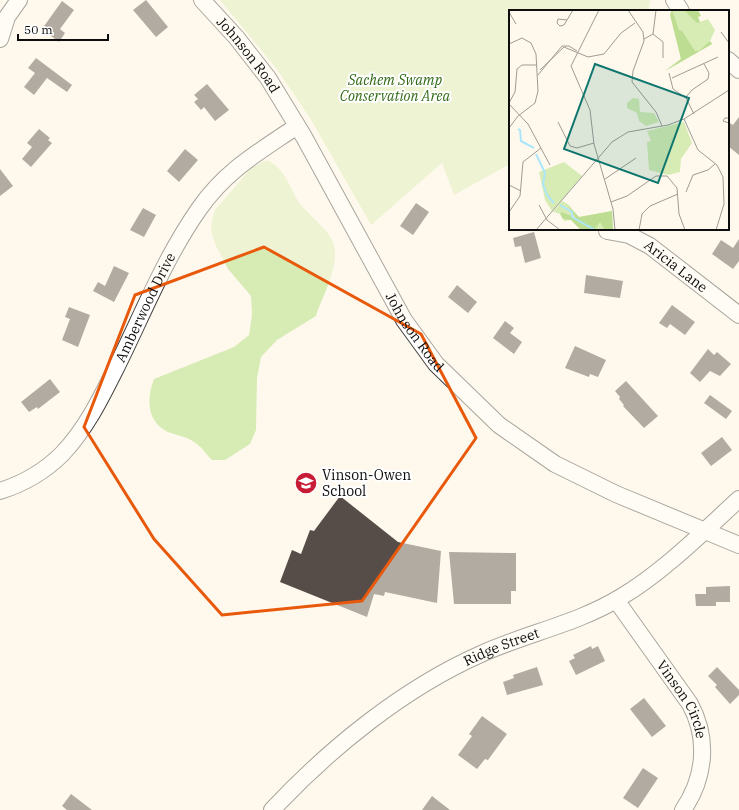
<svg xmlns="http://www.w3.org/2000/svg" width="739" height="810" font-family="'IBM Plex Serif',serif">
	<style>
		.green { fill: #d7ecb4 }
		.building { fill: #564c48 }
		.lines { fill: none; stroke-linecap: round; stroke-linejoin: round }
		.minor-casing { stroke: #404040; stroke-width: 18 }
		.minor { stroke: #fff; stroke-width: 16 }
		.marked { fill: none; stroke: #e8590c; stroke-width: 3; stroke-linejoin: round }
		.labels { text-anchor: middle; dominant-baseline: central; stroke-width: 4; stroke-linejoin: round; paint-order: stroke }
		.street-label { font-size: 14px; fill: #0d0d0d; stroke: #fff }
		.park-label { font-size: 14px; font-style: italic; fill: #326a18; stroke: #fff }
		.poi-label { font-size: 14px; fill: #0d0d0d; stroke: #fff; text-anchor: start }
		.inset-river { fill: none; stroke: #ade6fb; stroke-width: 2 }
		.inset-road { fill: none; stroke: #9e9b93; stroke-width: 1 }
		.view { fill: #0f766e; fill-opacity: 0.15; stroke: #0f766e; stroke-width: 2 }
		.inset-edge { fill: none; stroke: #0d0d0d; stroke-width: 2 }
	</style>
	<rect width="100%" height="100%" fill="#fff9ed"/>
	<path class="green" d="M220,0H650L649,8L651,11H510V164L454,195L442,163L371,225L310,118L276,68Z
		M267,160C284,168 289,185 298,201C306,213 320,222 329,235C346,257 323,293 316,316L277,340L261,357L257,378L256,430L250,444L225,460H212C206,454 201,446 194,442C186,436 174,435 166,431C146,420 147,397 154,379L234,347L249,335L252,315L251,296L228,269L216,246L211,231L212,220L215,210L251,168Z"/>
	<path class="building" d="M146,0L168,27L156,37L133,10Z
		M62,1L74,10L60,29L65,33L59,42L42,29Z
		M36,58L72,85L67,92L47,78L34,95L24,87L35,73L28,68Z
		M207,84L229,110L215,121L204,107L201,110L194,102L198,99L194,95Z
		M739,117V155L728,146V122L733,125Z
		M39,129L50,138L48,140L52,143L31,167L22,159L32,147L27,143Z
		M185,149L198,160L179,182L167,171Z
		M0,169L13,186L0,196Z
		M416,203L429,212L413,235L400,226Z
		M143,208L156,215L144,237L130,230Z
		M534,232L541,258L525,263L521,246L515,247L513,238Z
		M739,239V261L733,269L712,254L721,240L733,248Z
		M114,266L129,273L114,302L93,291L98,282L105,286Z
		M586,275L623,281L620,298L584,293Z
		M457,285L477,302L468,313L448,297Z
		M672,305L695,322L685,335L670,324L667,328L659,323Z
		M69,307L90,315L78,347L62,340L70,319L65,317Z
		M505,321L514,328L510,333L522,342L514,354L493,338Z
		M575,346L606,360L598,377L590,374L589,377L565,368Z
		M708,349L714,355L717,352L731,364L720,376L710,371L700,382L690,373Z
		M50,379L60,392L38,409L37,407L29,412L21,402Z
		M626,381L658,416L644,428L623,406L624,405L619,399L620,397L615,391Z
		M710,395L732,411L726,419L704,403Z
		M722,437L732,450L711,466L701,453Z
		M340,496L398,542L441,551L437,603L385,592L384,596L374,594L367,617L280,582L292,550L301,554L310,530L314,531Z
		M449,552L516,553V591H511V604H454Z
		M730,586V602H716V606H696L695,594H706V587Z
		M591,646L592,649L598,646L605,661L576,675L569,661L575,658L573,655Z
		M537,667L543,685L507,695L503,682L514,678L513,675Z
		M717,667L739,690V695L730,704L715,687L717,685L708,676Z
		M644,698L666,726L652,737L630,709Z
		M482,716L507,734L488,760L485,759L477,769L458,755L472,736L469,734Z
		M643,768L658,778L638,808L623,798Z
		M71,794L92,810H67L62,806Z
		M432,796L450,810H422Z"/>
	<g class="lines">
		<g class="minor-casing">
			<g id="minor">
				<path id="s1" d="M202,0L236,37L268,78L304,137L404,320L436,364L499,425L555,464L616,494L739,545"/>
				<path d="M674,0L681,11"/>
				<path d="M0,39L7,17L19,0"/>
				<path d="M728,60L739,70"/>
				<path id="s2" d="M607,231L629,235L650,246L739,315"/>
				<path id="s3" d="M0,491C22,484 45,471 62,454C85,430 100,400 115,370C142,316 164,259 199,209C226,170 259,152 297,126"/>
				<path id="s4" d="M616,600L690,704C709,739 705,778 683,810"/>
				<path id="s5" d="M272,810C330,748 404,688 481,654C527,633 577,624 621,597C663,572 703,532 739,499"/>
			</g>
		</g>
		<use href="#minor" class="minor"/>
	</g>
	<path d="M0 0H739V810H0ZM264,247L421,334L476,438L362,601L222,615L154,539L84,427L135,295Z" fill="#fff9ed" fill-opacity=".55" fill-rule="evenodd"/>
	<path class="marked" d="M264,247L421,334L476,438L362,601L222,615L154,539L84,427L135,295Z"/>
	<defs>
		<g id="school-disc" transform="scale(1.15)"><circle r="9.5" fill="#c71b36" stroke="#fff"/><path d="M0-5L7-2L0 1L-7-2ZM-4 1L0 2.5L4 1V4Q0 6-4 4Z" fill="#fff"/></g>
	</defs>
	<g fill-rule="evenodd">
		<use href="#school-disc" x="306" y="483"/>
	</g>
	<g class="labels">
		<g class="street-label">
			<text stroke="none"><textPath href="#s1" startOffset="72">Johnson Road</textPath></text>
			<text stroke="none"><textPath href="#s2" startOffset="79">Aricia Lane</textPath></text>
			<text stroke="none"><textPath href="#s3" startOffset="242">Amberwood Drive</textPath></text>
			<text stroke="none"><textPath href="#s1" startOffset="396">Johnson Road</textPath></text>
			<text stroke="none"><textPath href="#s5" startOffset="284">Ridge Street</textPath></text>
			<text stroke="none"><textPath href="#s4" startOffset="120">Vinson Circle</textPath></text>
		</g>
		<g class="park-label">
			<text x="395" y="80">Sachem Swamp<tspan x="395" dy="16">Conservation Area</tspan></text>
		</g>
		<g class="poi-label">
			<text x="322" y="475">Vinson-Owen<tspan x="322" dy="16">School</tspan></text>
		</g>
	</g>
	<g transform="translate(509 10)">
		<rect width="220" height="220" fill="#fff9ed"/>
		<path d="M162,0H185L191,12L199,9L206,20L201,31L203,34L156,61L172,49ZM124,88L130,89L131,102L145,103L150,112L137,116L130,111L128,103L118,98V93ZM175,112L183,133L172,149L171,162L159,165L140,160L138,132L142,131L138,121ZM55,152L73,166L43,201L36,190L30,162ZM53,191L59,194L70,207L103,201L104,220H72L62,210L55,211L52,204L44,202Z" fill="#d7ecb4"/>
		<path d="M163,0L170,20L173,21L186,41H190L201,31L203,34L156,61L172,49L161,5ZM175,0H189L192,6L189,7L191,12L188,13ZM59,196L70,207L103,201L104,220H96L91,212L85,220H72L62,210L54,209L51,204L53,202L67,208Z" fill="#bdde92"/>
		<path class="inset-river" d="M9,119L11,120L12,131L25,138M27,144L36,163L34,174L38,185L45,193M51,195L63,202V207L86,220"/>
		<path class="inset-road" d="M90,0L62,56L81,100L85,134L104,199L106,220M119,0L134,22L135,31L124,61L123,72L147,102L153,116M0,2L7,14M58,10L49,9L48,13L51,16L55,15L64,0M212,22L220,33M144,24L154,32V48M135,29L144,24L147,0M0,34L13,28L22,33L27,44L29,81L26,93L9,106L0,118M31,60L55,37L79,47L95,44L112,23L126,13M160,63L164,79L177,88L185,104M29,65L53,36H60L68,41M163,68L209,47M177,87L183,80L199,69L200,63L195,54M0,93L6,82L8,59L13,55H28M0,94L19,114L41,155M220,108H216L214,111L220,113M175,109L189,140L208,155L214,167L215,194L207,220M49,112L61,136L68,138L85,133M96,169L127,148M0,175L12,181M177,182L184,165L199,160L206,154M102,192L118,186L147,166H158L168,178L170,204L176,220M30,195L38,210L51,220M0,202L11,186L14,152L32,138M27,220L103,132L119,122L159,115L175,109L220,80M130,220L133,204L141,196L169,184"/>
		<path class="view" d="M86,54L180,88L149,173L55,139Z"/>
		<rect width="220" height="220" class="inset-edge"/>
	</g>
	<path d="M18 34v6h90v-6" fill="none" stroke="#0d0d0d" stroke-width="2"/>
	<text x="24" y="34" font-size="12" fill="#0d0d0d" stroke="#ffffff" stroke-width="3" paint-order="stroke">50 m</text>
</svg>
